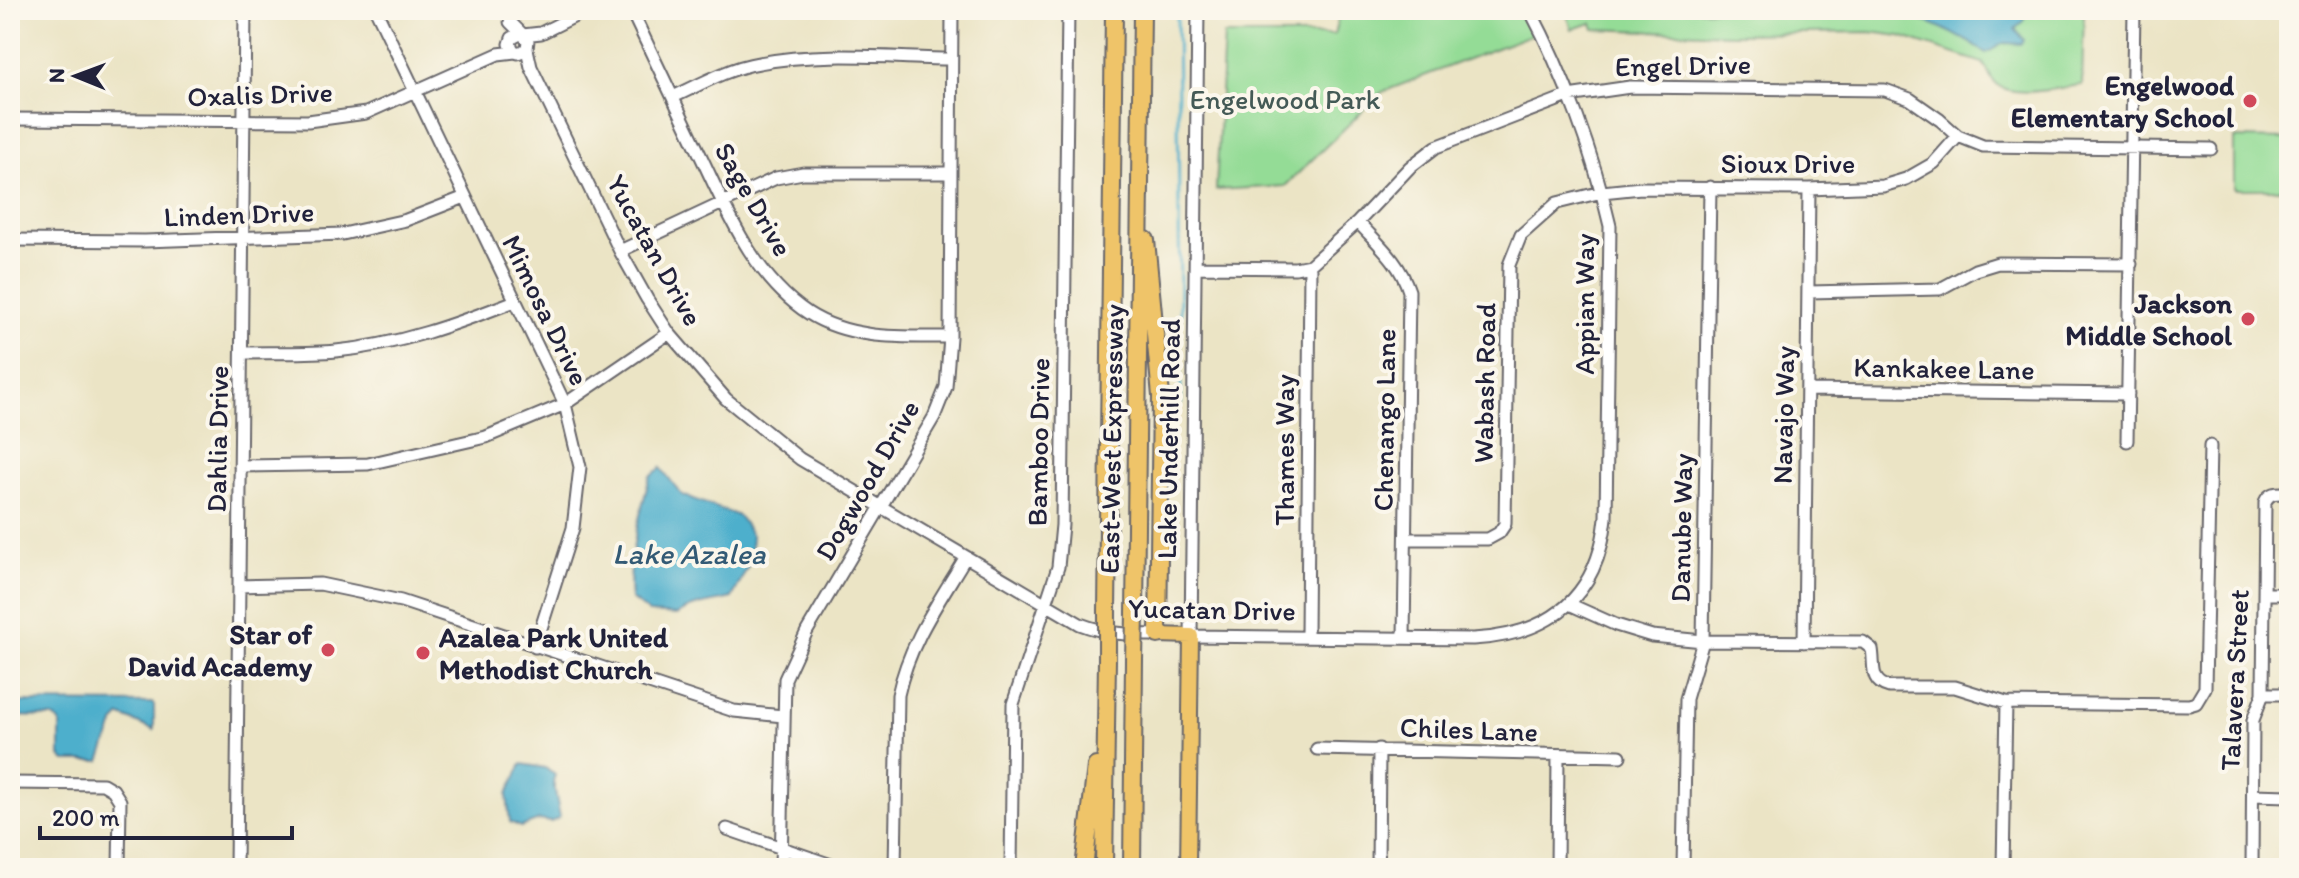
<svg xmlns="http://www.w3.org/2000/svg" width="2299" height="878" font-family="Itim,sans-serif">
	<style>
		.green { fill: #94dc96; stroke: #5b7f68; stroke-width: 2 }
		.water { fill: #4dafcc; stroke: #386884; stroke-width: 2 }
		.lines { fill: none; stroke-linecap: round; stroke-linejoin: round }
		.stream { stroke: #4dafcc; stroke-width: 3 }
		.minor-casing { stroke: #68666b; stroke-width: 15 }
		.major-casing { stroke: #68666b; stroke-width: 18 }
		.highway-casing { stroke: #68666b; stroke-width: 20 }
		.minor { stroke: #fff; stroke-width: 11 }
		.major { stroke: #efc469; stroke-width: 14 }
		.highway { stroke: #efc469; stroke-width: 16 }
		.highway-bridge-casing { stroke: #68666b; stroke-width: 20; stroke-linecap: butt }
		.highway-bridge { stroke: #efc469; stroke-width: 16 }
		.poi-dot { fill: #d1495b; stroke: #fbf7ec; stroke-width: 3 }
		.labels { text-anchor: middle; dominant-baseline: central; stroke-width: 8; stroke-linejoin: round; paint-order: stroke }
		.street-label { font-size: 28px; fill: #22223b; stroke: #fbf7ec }
		.poi-label { font-size: 28px; font-weight: bold; fill: #22223b; stroke: #fbf7ec; text-anchor: end }
		.park-label { font-size: 28px; fill: #445a56; stroke: #fbf7ec }
		.water-label { font-size: 30px; font-style: italic; fill: #335a75; stroke: #fbf7ec }
	</style>
	<rect width="100%" height="100%" fill="#fbf7ec"/>
	<filter id="ink" filterUnits="userSpaceOnUse"><feTurbulence type="fractalNoise" baseFrequency=".0125" numOctaves="2"/><feDisplacementMap in="SourceGraphic" scale="16" xChannelSelector="R" yChannelSelector="G"/><feConvolveMatrix kernelMatrix="1 2 1 2 8 2 1 2 1" color-interpolation-filters="sRGB"/></filter>
	<filter id="wash" filterUnits="userSpaceOnUse"><feTurbulence type="fractalNoise" baseFrequency=".006" numOctaves="4" result="noise"/><feDisplacementMap in="SourceGraphic" scale="32" xChannelSelector="R" yChannelSelector="G"/><feGaussianBlur stdDeviation="1.8" result="paint"/><feColorMatrix in="noise" values="0 0 0 0 0 0 0 0 0 0 0 0 0 0 0 0 0 1.4 0 .05"/><feComposite in="paint" operator="in"/></filter>
	<g filter="url(#wash)">
		<rect width="100%" height="100%" fill="#ebe4c5"/>
		<path class="green" d="M1340,10H1523L1536,33L1382,92L1285,186L1216,190L1224,35H1334Z
			M1565,10H2084L2082,85C2061,87 2016,99 1997,85C1992,81 1987,69 1983,63L1900,36L1870,32L1732,34L1594,29L1592,23L1572,29Z
			M2234,138L2289,139V189H2234Z"/>
		<path class="water" d="M1915,10H2028L2024,21L2015,29L2024,40L2022,44L2004,43L1986,53C1964,38 1940,26 1916,18L1918,14Z
			M661,468L682,495L739,516L752,536L750,562L732,598C713,603 693,603 677,615L649,613L631,599C627,559 640,514 650,476Z
			M10,702L152,703L154,705V730L121,716L115,722L100,761H65L60,756V722L53,717L10,716Z
			M522,764L545,768L555,775L553,781L560,817L551,822L539,820L521,827L510,822L507,795Z"/>
		<g class="lines">
			<path class="stream" d="M1177,10L1181,404"/>
		</g>
	</g>
	<g filter="url(#ink)">
		<g class="lines">
			<g class="minor-casing">
				<path id="minor" d="M376,10L565,404L580,467L573,528L535,647
					M631,10C652,54 673,98 694,142C723,201 750,275 808,313C850,340 902,337 950,337
					M1198,10L1191,636L1473,639C1550,635 1598,597 1606,518L1610,226C1594,156 1564,74 1530,10
					M510,22L528,40L527,49L518,53L513,50L510,44L512,38L520,34
					M523,35L541,33L587,10
					M527,49L531,67L620,251L647,299L669,333L726,399L800,459L1080,624C1106,634 1130,635 1158,635
					M673,97C701,84 729,68 759,63C820,51 890,58 951,59
					M10,119L308,121L366,113L498,54L515,52
					M1358,222C1378,244 1400,262 1409,291L1404,637
					M10,240L145,241L343,234L406,220L465,197
					M620,251L776,178L803,173H950
					M1196,267L1295,268L1310,265L1358,222L1410,167L1436,147L1568,96L1630,87L1885,90L1910,99L1940,120L1958,136L1983,146L2211,149
					M1809,292L1940,289L1975,270L1998,263L2131,264
					M242,353C273,352 305,354 336,351C399,345 456,324 515,301
					M1807,390L2128,394
					M2127,441L2134,10
					M240,466L368,464L486,437L565,404L669,333
					M1407,539H1488L1499,533L1505,524L1509,265L1521,235L1557,203L1602,192L1641,188L1809,189L1883,186L1906,179L1934,163L1958,136
					M239,586L320,584L401,601L734,711L783,716
					M2264,594H2289
					M1569,604L1616,625L1652,636L1703,641L1863,642L1872,649C1875,665 1869,682 1889,687H1955L2006,703L2189,705L2196,703L2205,688L2210,446
					M1307,636L1310,265
					M1804,642L1809,189
					M2263,694H2289
					M1317,749L1620,756
					M10,783L103,784L113,790L120,801L119,868
					M2253,795L2289,796
					M727,829L840,868
					M236,868L245,10
					M781,868L785,679L807,631L934,417L946,387L950,337L952,10
					M895,868L898,695C909,643 938,603 965,558
					M1011,868L1013,704L1058,567L1062,525L1068,10
					M1378,868L1379,749
					M1557,868L1558,756
					M1683,868L1686,699L1703,641L1710,187
					M2003,868L2006,703
					M2252,868L2253,720L2263,694L2265,502C2270,491 2278,493 2289,493"/>
			</g>
			<g class="major-casing">
				<path id="major" d="M1158,635L1191,636L1188,868"/>
			</g>
			<g class="highway-casing">
				<path id="highway" d="M1146,240L1161,396L1158,635
					M1107,611L1114,10
					M1135,614L1142,10
					M1084,868L1096,766
					M1104,868L1107,660
					M1132,868L1134,660"/>
			</g>
			<use href="#minor" class="minor"/>
			<use href="#major" class="major"/>
			<use href="#highway" class="highway"/>
			<g class="highway-bridge-casing">
				<path id="highway-bridge" d="M1107,660V611
					M1134,660L1135,614"/>
			</g>
			<use href="#highway-bridge" class="highway-bridge"/>
		</g>
	</g>
	<g class="poi-dot">
		<circle cx="2250" cy="101" r="8"/>
		<circle cx="2248" cy="319" r="8"/>
		<circle cx="328" cy="650" r="8"/>
		<circle cx="423" cy="653" r="8"/>
	</g>
	<g class="labels">
		<g class="street-label">
			<text transform="translate(1683 65) rotate(-1)">Engel Drive</text>
			<text transform="translate(260 94) rotate(-2)">Oxalis Drive</text>
			<text x="1788" y="163">Sioux Drive</text>
			<text transform="translate(754 199) rotate(60)">Sage Drive</text>
			<text transform="translate(239 214) rotate(-2)">Linden Drive</text>
			<text transform="translate(655 250) rotate(61)">Yucatan Drive</text>
			<text transform="translate(1584 304) rotate(-90)">Appian Way</text>
			<text transform="translate(546 310) rotate(64)">Mimosa Drive</text>
			<text transform="translate(1944 368) rotate(1)">Kankakee Lane</text>
			<text transform="translate(1484 383) rotate(-89)">Wabash Road</text>
			<text transform="translate(1783 415) rotate(-89)">Navajo Way</text>
			<text transform="translate(1384 420) rotate(-89)">Chenango Lane</text>
			<text transform="translate(217 439) rotate(-89)">Dahlia Drive</text>
			<text transform="translate(1111 439) rotate(-89)">East-West Expressway</text>
			<text transform="translate(1168 439) rotate(-89)">Lake Underhill Road</text>
			<text transform="translate(1038 442) rotate(-89)">Bamboo Drive</text>
			<text transform="translate(1284 450) rotate(-90)">Thames Way</text>
			<text transform="translate(867 480) rotate(-60)">Dogwood Drive</text>
			<text transform="translate(1681 528) rotate(-89)">Danube Way</text>
			<text transform="translate(1212 609) rotate(1)">Yucatan Drive</text>
			<text transform="translate(2234 680) rotate(-87)">Talavera Street</text>
			<text transform="translate(1469 729) rotate(2)">Chiles Lane</text>
		</g>
		<g class="poi-label">
			<text x="2234" y="85">Engelwood<tspan x="2234" dy="32">Elementary School</tspan></text>
			<text x="2232" y="303">Jackson<tspan x="2232" dy="32">Middle School</tspan></text>
			<text x="312" y="634">Star of<tspan x="312" dy="32">David Academy</tspan></text>
			<text x="439" y="637" text-anchor="start">Azalea Park United<tspan x="439" dy="32">Methodist Church</tspan></text>
		</g>
		<g class="park-label">
			<text x="1285" y="99">Engelwood Park</text>
		</g>
		<g class="water-label">
			<text x="689" y="553">Lake Azalea</text>
		</g>
	</g>
	<rect width="2299" height="878" fill="none" stroke="#fbf7ec" stroke-width="40"/>
	<g transform="translate(76 76) rotate(271)" stroke="#fbf7ec" stroke-width="6" paint-order="stroke">
	<path d="M0-6L14 30L0 20L-14 30Z" fill="#22223b"/>
	<text y="-12" font-size="22" font-weight="bold" text-anchor="middle" fill="#22223b">N</text>
	</g>
	<path d="M40 826v12h252v-12" fill="none" stroke="#22223b" stroke-width="4"/>
	<text x="52" y="826" font-size="24" fill="#22223b" stroke="#fbf7ec" stroke-width="6" paint-order="stroke">200 m</text>
</svg>
